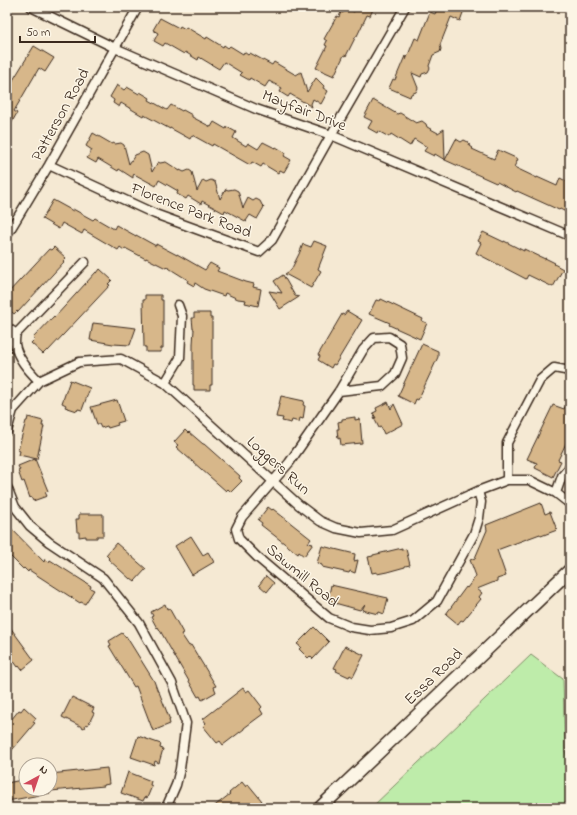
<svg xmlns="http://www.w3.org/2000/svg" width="577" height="815" font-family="'Indie Flower',sans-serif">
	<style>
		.green { fill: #beecaa; stroke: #7c8b64 }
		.building { fill: #d7b78a; stroke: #3b2a1e }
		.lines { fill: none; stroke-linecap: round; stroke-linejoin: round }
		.street-casing { stroke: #3b2a1e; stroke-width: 11 }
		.primary-casing { stroke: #3b2a1e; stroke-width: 15 }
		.street { stroke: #fcf5e5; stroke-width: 8 }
		.primary { stroke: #fcf5e5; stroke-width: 12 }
		.labels { text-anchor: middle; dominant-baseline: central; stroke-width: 3; stroke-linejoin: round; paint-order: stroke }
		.street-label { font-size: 16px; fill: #3b2a1e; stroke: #fcf5e5 }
	</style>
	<rect width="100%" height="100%" fill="#f5e9d3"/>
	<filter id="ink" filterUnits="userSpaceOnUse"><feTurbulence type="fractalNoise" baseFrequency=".025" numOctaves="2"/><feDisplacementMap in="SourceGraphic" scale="8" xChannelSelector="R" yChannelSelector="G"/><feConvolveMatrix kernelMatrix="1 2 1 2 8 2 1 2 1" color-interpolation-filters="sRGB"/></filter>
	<g filter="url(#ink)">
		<path class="green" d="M531,655L563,679L565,751L570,767V808H371Z"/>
		<path class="building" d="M351,7H374L370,16L367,15L357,36H356L346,56L344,55L334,76L316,68L327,46L325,45L327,41L324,39L337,16L339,17L341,12L343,13L346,8L354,12L355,9Z
			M438,7H465L460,21L451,17L440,45L441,49L440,52L433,55L429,66L430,68L428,72L422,74L421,77L412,73L418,88L416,92L411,94L410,97L389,88L393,79L395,80L405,56L406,60L415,38L419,40L430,12L435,14Z
			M160,18L179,28L180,26L185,29L186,27L206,39L207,37L223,47L224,45L228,48L230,46L243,54L244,52L248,55L250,53L272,65L274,62L296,75L301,72L307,92L316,78L324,86L323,88L328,91L321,104L313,99L311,104L312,107L290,94L288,97L280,92L282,88L269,81L265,87L250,78L249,80L240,75L242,73L224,62L219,69L199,57L198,60L185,52L184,54L165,43L163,46L154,41L158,33L153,30Z
			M34,46L54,58L45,72L39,68L14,111L17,113L7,131V90Z
			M117,85L124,90L127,87L139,94L140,92L150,98L149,100L167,110L171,105L182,111L183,110L192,115V117L211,127L214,122L226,129L227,127L236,132L233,138L246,146L248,143L258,149L263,142L275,148L276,147L286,153L284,156L291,160L284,172L280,170L278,173L263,164L261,167L252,162L250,165L213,144L212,146L192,135L190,139L170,128V129L144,115L143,116L121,103L119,107L113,103L114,100L110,97Z
			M373,100L397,114L400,113L416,123L422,121L426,124L427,127L438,133L444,129L445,160L435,154L434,156L424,151L427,147L414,139L410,146L391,134L389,137L378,131L377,133L368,128L372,121L364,117Z
			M93,133L112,144L113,143L115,144L121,143L124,145L129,164L135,155L143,152L148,155L152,172L158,162L160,163L166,162L180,171V170L184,172L189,170L192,172L197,191L203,180L206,182L211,180L215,182L220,199L226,189L228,190L234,189L238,191L243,208L248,198L253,201L256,199L260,201L262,205L264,207L257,219L250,215L246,221L247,222L225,210L224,213L202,201L201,204L188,196L186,199L177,194L178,191L159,180L156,186L134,174L133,176V178L119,169L118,171L98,159L96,163L87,158L92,150L86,146Z
			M456,139L461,142L464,140L468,142L470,146L473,148L472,149L494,159L498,150L518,159L514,167L537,178V177L557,186L560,178L570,183V214L560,209L559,210L517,191L516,192L497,182L496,183L445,160Z
			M53,200L73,211V209L93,220L95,218L114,229L116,225L136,236V235L156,246V244L177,255V254L205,270L210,263L219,268L217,271L246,282L254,284L253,287L261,289L258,306L245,303L246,300L238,299L225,293L224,296L204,289L195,283L194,286L187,282L188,280L167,267L166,268L146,258V259L125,248L124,250L120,247L118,250L84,230L82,234L62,223L59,229L42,219Z
			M483,232L504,242V241L524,251V249L545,259V258L555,263L554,264L563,269L553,287L528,275L526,279L476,253L481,243L478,241Z
			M314,241L327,246L318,269L321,271L311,288L285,274L291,270L299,254L303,244L311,247Z
			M54,247L66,258L63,261L64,262L18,312L17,311L14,314L7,308V294L49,249L51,250Z
			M100,269L112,280L108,284L110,285L48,351L47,350L43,354L31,343L35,339L33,338L54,316L55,317L96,272L97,273Z
			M283,275L295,296L299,297L280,309L269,291L282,293L274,281Z
			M145,295H161V300H163V348H161V352H146V347H144L143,300H145Z
			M381,299L423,319L422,321L427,323L420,339L389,325L390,323L369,314L376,300L380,301Z
			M347,311L362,320L335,365L333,364L331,368L318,360L320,356L318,355L342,314L344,315Z
			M194,313H210V318H212V385H210V390H194V385H193V344L194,329H193L192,318H194Z
			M93,323L136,328L130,345L113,344L90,340Z
			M422,344L438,351V357L418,400L416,399L414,404L398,396Z
			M70,380L90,388L82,410L78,409L77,411L65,407L66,405L62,403Z
			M281,396L304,401L303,405L305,406L303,419L300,418L299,422L292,420L291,423L282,421L283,418L276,417Z
			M570,396V435L558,460L561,461L553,477L535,468L537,463L527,459L553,405L564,409Z
			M117,400L124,421L117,423L118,425L108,428L107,426L101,428L99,424H97L91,407Z
			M388,402L391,409L394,404L403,424L384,434L381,427L379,428L374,418H376L373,413L377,411L376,408Z
			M28,417L43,421L42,426H44L37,459L19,455L20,451L18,450L21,439L26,421H27Z
			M355,417V420L360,419L362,443L341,445L340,438L338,439L337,429H339L338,422L342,421V419Z
			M185,430L188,433L189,432L203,444H204L240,476L239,478L242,481L231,492L228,489L226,491L176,447L178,445L174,442Z
			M35,459L48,491L45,492L47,496L33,501L31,497L30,498L24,481L22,482L18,471L20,470L18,466Z
			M541,503L545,514L550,512L557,530L541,536L540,534L497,550L506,576L497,579V581L477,589L482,593L479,597L481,599L463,621L461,620L458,624L446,614L466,587L467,588L476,576L470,560L475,558L487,530L486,525Z
			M268,507L272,510L273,509L311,539L308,543L313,544L304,556L299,552L298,554L261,525L262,523L258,520Z
			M79,514H103V536H97V538H86V536L79,537V532H77L76,519H79Z
			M7,524L44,562L45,559L49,562L50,560L91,586L90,588L94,590L85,604L81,602L80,603L29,570L28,572L24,568L23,569L7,553Z
			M191,536L203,555L208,552L214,562L192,575L175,546Z
			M116,543L146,569L135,581L131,578L130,579L108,559L109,558L106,555Z
			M322,546L355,554L354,561L358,560L355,573L350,571L349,573L322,567V565L317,563Z
			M402,548V550L406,549L410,565L405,566V567L387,572L377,574V572L372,573L368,557L373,556V555Z
			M266,576L274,583L267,592L259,585Z
			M331,585L388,598L384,614L379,612L378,614L362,610L365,604L360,610L331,602L332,601L328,600Z
			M165,604L167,609L169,608L183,633L181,634L189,646L191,645L216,686L214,687L216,692L202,700L200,696L198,697L158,627L157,628L151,617L153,616L151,612Z
			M7,623L34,660L22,670L19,666L18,667L7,652Z
			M314,627L329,642L313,659L310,656L308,658L299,649L301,647L297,644Z
			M122,633L125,637L126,636L154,681L158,692H159L170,720H169L170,724L153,731L136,686L134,687L109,646L111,645L109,641Z
			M345,646L364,655L353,677L350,675L349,677L336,671L337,669L334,668Z
			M243,688L246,692L249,690L262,707L260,709L263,714L244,728V729L223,745L220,741L217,743L203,726L206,723L203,719Z
			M72,697L94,708L92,712L94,713L88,725L86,724L84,728L62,717Z
			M24,707L36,718L33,722L35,723L7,756V725L19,710L21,711Z
			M138,736L161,744L160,748L163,749L159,763L155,761L154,765L131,757Z
			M107,768L109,784L104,785V786L51,791L50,774Z
			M128,772L151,781L150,785L152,786L147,798L145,797L143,801L121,793Z
			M26,779V789H50L51,793L7,801V783Z
			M242,782L246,787L248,784L262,801L259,803L263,808H212L230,794L229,793Z"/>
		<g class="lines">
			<g class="street-casing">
				<path id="street" d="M31,7L115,48L256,109L331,135L570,236
					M49,165L155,214L259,252L272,240L331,135L405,7
					M7,235L49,165L138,7
					M7,327L16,334
					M16,334L85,262
					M16,334C15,337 15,341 15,344C17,358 29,371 39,381
					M165,383L180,358L182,316L178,305
					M339,391L382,386L395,374L402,358L400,344L389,337L374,338L363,350L339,391L289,463L242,517L236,529L239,539L257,557L329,618L351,627L370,630L391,628L413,621L437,601L474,534L479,518L481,502L478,491
					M7,431L13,410L39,381L79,362L121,359L165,383L299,505L320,521L336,528L361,533L392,530L478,491L507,480H529L556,493L570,504
					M507,480V443L540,380L554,368L570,371
					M7,487L15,507L30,526L49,542L103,578L139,623L172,683L186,723L180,769L176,785L166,808
					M556,493L562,476L570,467"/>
			</g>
			<g class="primary-casing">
				<path id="primary" d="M320,808L570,570"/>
			</g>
			<use href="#street" class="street"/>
			<use href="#primary" class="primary"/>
		</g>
	</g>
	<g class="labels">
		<g class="street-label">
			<text transform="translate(304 111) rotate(21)">Mayfair Drive</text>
			<text transform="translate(61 115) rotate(-61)">Patterson Road</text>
			<text transform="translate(191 211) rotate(21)">Florence Park Road</text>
			<text transform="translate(278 466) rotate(42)">Loggers Run</text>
			<text transform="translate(302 576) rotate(40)">Sawmill Road</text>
			<text transform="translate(434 677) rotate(-44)">Essa Road</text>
		</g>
	</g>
	<rect width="577" height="815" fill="none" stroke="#fcf5e5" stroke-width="24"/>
	<rect x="12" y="12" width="553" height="791" fill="none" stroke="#3b2a1e" stroke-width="1.5" filter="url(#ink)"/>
	<g transform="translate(38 777) rotate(40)"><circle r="19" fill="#fcf5e5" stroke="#afa495"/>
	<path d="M0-3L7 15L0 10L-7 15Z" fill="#d1495b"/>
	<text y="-6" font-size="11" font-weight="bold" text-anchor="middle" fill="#3b2a1e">N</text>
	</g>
	<path d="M20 36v6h75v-6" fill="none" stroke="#3b2a1e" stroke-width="2"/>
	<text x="26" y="36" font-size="12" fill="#3b2a1e" stroke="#fcf5e5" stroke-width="3" paint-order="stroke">50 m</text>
</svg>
